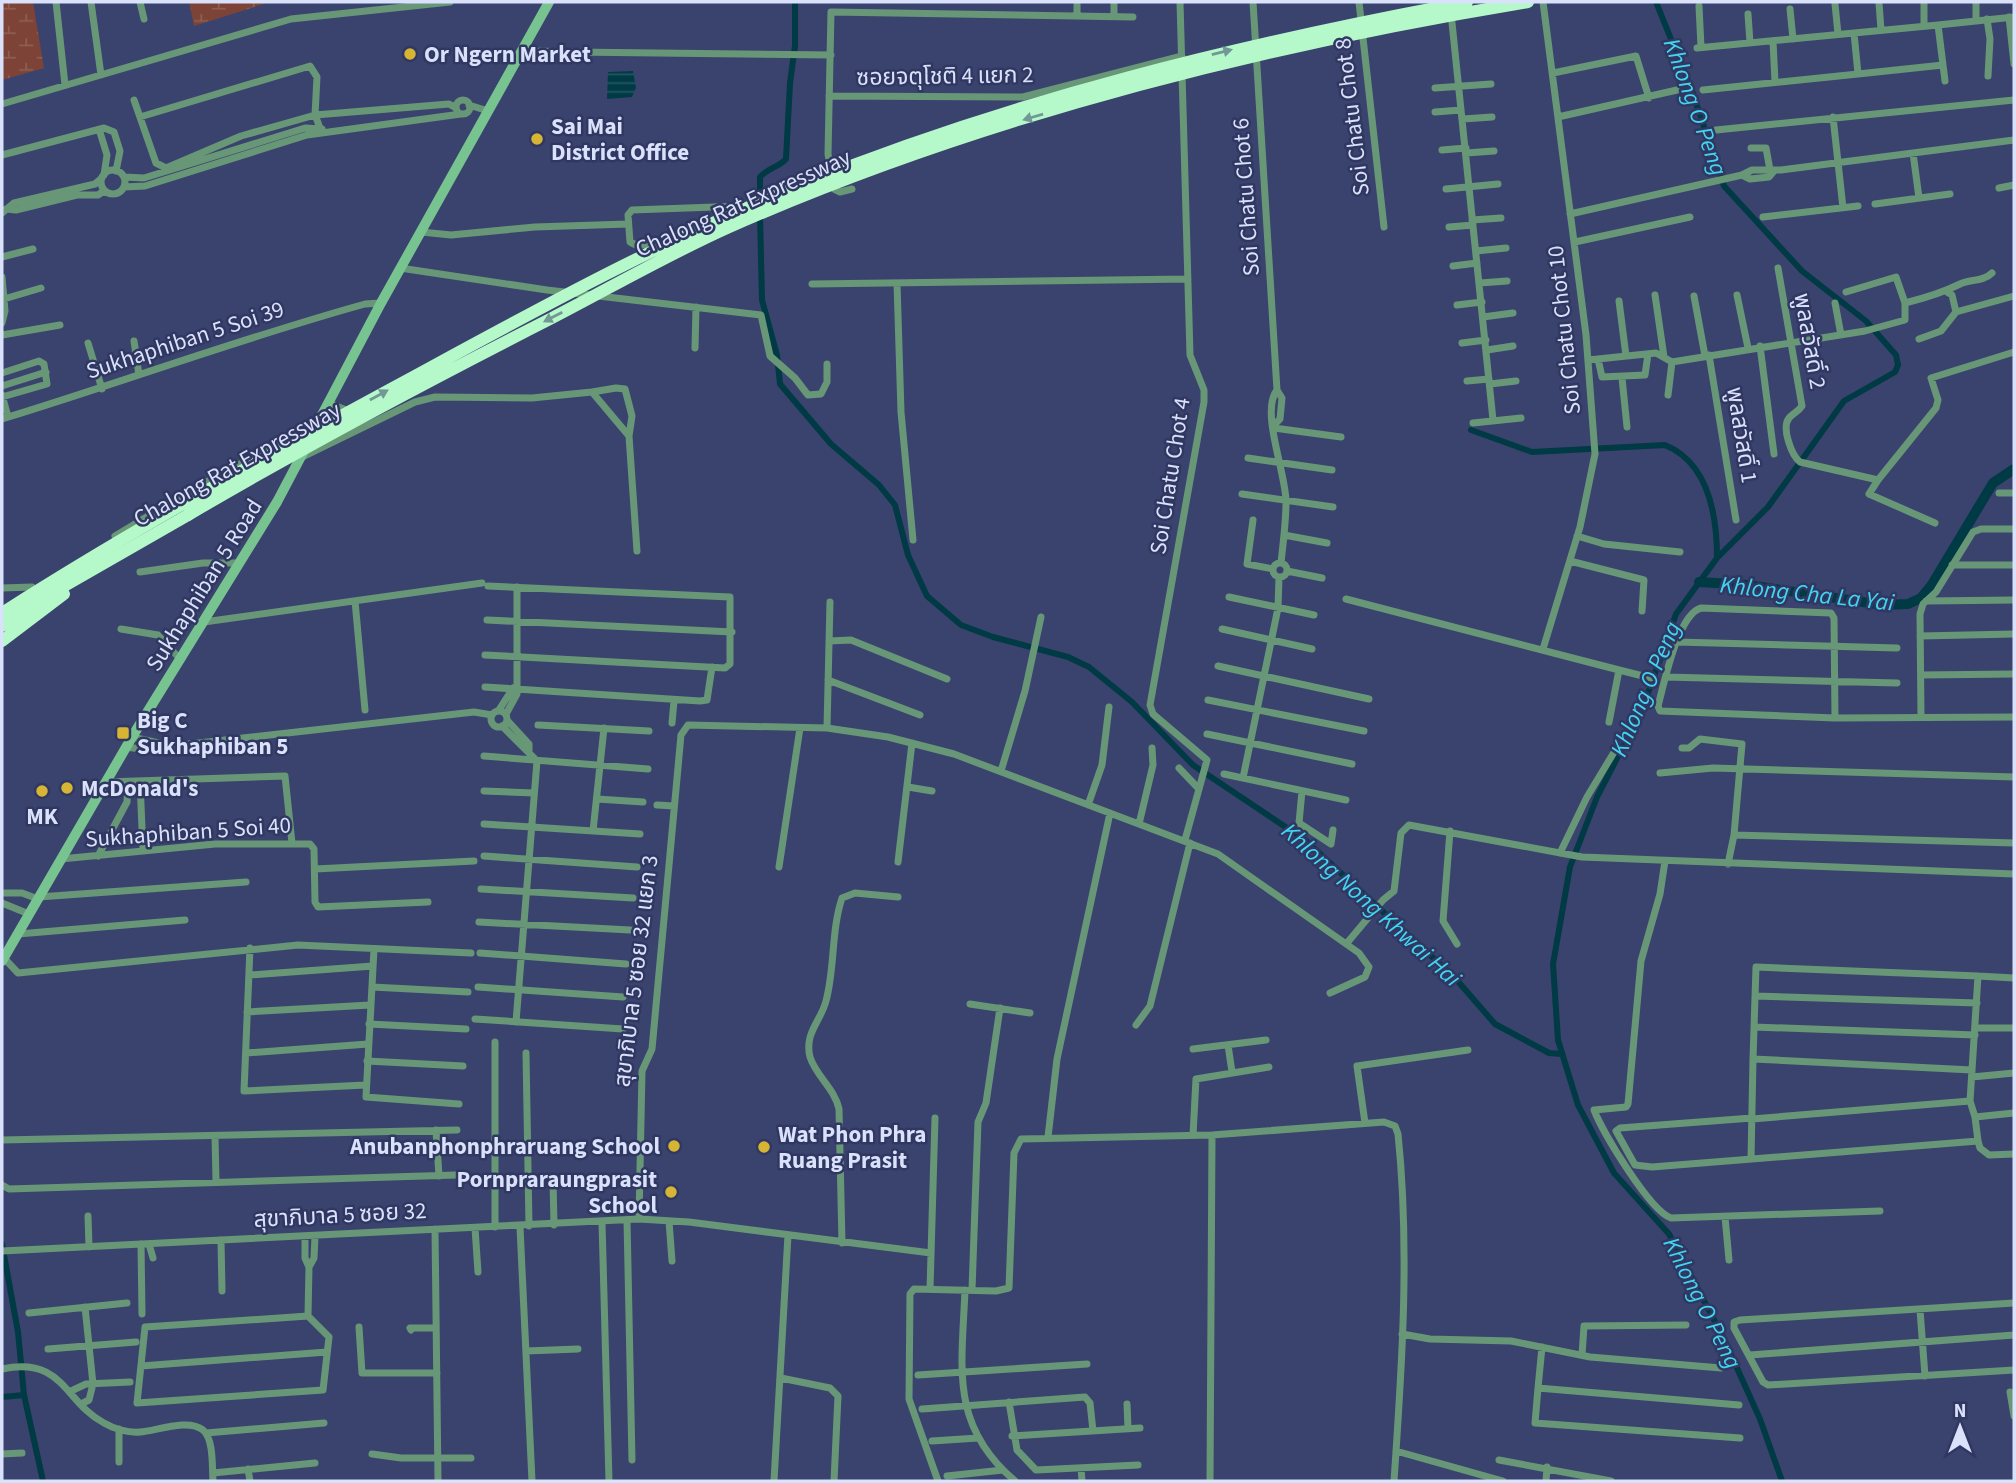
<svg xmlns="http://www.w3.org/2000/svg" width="2016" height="1483" font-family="'Source Sans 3','Noto Sans Thai',sans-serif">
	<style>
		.wetland { fill: url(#wetland-marsh) }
		.water { fill: url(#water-rules) }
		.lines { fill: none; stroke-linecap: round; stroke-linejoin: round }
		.canal { stroke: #003a45; stroke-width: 6 }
		.river { stroke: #003a45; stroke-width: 10 }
		.minor { stroke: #689777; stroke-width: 7 }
		.secondary { stroke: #77c491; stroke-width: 10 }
		.motorway { stroke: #b5f9ca; stroke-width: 12 }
		.motorway-bridge { stroke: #b5f9ca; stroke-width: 12 }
		.oneway { fill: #729896 }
		.poi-dot { fill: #d6b534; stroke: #303862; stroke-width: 2.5 }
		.labels { text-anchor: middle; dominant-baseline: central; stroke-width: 5; stroke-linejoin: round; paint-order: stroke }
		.poi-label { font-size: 23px; font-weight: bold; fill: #dae1fb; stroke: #303862; text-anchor: start }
		.street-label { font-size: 23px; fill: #dae1fb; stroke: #303862 }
		.water-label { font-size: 24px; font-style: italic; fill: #42d5f2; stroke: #303862 }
	</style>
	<defs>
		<pattern id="wetland-marsh" width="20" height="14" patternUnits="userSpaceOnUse" patternTransform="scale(1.75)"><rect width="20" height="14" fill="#7c4336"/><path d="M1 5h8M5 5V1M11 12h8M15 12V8" fill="none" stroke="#8e5e54"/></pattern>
		<pattern id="water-rules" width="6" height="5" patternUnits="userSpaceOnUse" patternTransform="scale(1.75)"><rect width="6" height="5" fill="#003a45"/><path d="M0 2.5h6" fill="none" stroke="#255661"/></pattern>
	</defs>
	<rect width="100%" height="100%" fill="#3a436e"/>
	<path class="wetland" d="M2,2H33L44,68L2,80Z
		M189,2H270L194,26Z"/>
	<path class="water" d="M633,71L636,88L632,97L607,99L608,72Z"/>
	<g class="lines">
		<path class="canal" d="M1656,2L1692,91L1724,186L1802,271L1866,321L1896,355L1898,365L1895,372L1844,401L1768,507L1717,558L1676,614L1642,710L1597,797L1570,867L1553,964L1558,1040L1578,1105L1614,1173L1669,1234L1723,1337L1760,1419L1782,1481
			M760,201V177C768,168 779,167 786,159L790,83L795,46V2
			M760,215L762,300L777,355L780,384L831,444L879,485L895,505L908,555L927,596L961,625L993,637L1068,657L1089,667L1132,702L1193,765L1305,840L1455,978L1495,1024L1549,1053L1562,1054
			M1471,430L1532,452L1665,445C1709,463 1717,515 1717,558
			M2,1244L18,1332L24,1395L43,1481
			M2,1397L24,1395"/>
		<path class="river" d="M1699,582L1748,585L1883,605L1908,604L1921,598L1931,586L1993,483L2014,469"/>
		<path class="minor" d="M56,2L65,85
			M91,2L101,75
			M140,2L144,19
			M1077,2V14
			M1180,2L1190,355L1204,390V402L1150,705L1153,714L1207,760L1185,840
			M1253,2L1277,390L1282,398L1280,419L1274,425
			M1359,2L1384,227
			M1924,2V26
			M1976,2V21
			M1879,3L1881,30
			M1835,4L1838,34
			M1699,6L1701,47
			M1790,9L1793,39
			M1451,13L1493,420
			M1748,14L1750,43
			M1114,16V2
			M2009,17L2014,64
			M1987,19L1990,39L1988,76
			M1854,33L1858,74L1943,65
			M1773,41L1775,82
			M523,47L535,51L572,52L831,55
			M1697,48L1938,25
			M1553,73L1636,56L1649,98
			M1945,81L1938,25L2014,17
			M1435,88L1491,84
			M1703,90L1858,74
			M829,96L1023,97L1182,56
			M134,100L156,163L166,168L241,136L315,115L449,104L456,108
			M456 107a7 7 0 1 1 14 0a7 7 0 1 1-14 0Z
			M2,104L291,19L450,2
			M469,105L488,111
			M1435,112L1461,110
			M140,117L310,66L317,77L315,115L322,133
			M1558,117L1677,90
			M1833,117L1843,208
			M1463,119L1492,117
			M99,129L107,155L104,175
			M1716,130L2014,100
			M1751,148H1766L1770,170
			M1442,150L1466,148
			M1466,153L1494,151
			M1913,153L1919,198
			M2,155L104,128L114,132L120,151L116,171
			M101 182a12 12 0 1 1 24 0a12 12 0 1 1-24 0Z
			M1742,175L1750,179L1769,177L1774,171
			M124,177L144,178L305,128L322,129
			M124,187L145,186L307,135L461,114
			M1999,188L2014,185
			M852,189L840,192L834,189L828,154L831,12L1133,17
			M1446,189L1498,184
			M1875,204L1950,194
			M6,209L16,210L77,195H98L104,191
			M2,213L14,203L95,184L102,178
			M1570,214L1742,175L1752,170H1781L2014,140
			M1763,217L1858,206
			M1472,220L1501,218
			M1449,227L1473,225
			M421,232L451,235L535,227L628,224
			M1575,242L1690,217
			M653,245H636L630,242L628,215L632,210L742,206
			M1476,251L1506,248
			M2,257L33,249
			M1453,266L1477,263
			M400,268L547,290L761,315L770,356L795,378L808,395L821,394L827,382V364
			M1778,268L1802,406C1798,412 1793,413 1789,418C1781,428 1792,456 1800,462L1878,480L1936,408L1938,400L1931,378L2014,352
			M2,277L5,311L2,323
			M897,283L901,412L913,540
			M1480,283L1507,281
			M812,284L1188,279
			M1947,292L1952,295L1956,312
			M1655,295L1664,357
			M1737,295L1748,348
			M1694,296L1705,356
			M4,299L41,288
			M1619,301L1626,356
			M1835,303L1841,335
			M1905,303C1925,298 1942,293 1960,284C1970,279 1983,282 1992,273
			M1457,305L1482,302
			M1483,317L1513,313
			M2,335L60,325
			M1919,339L1941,331L1956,312L2014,296
			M134,341L139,375
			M88,343L102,389
			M1462,343L1486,340
			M1760,346L1774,454
			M695,348L696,307
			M1487,350L1513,346
			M1709,355L1736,520
			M1598,359L1602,377L1645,375L1648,354
			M1588,360L1656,353L1672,362L1865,331L1905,320V303L1896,277L1846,292
			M96,369L113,363
			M2,373L39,361L44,364L47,384L2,397
			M1622,378L1627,427
			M1467,381L1489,379
			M1490,384L1516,381
			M2,386L46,372
			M1277,390C1260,412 1286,472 1286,502C1286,523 1283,543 1281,563
			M592,392L616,388L625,389L632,416L629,436
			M2,395L8,417
			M1668,395L1672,362
			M329,403L351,412
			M2,419C123,382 242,338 365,304L381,303
			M1473,423L1521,418
			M1274,428L1341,437
			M300,458L415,402L435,397L532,398L592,392L629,436L637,551
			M1248,458L1332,470
			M1878,480L1869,494L1935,523
			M1999,493H2014
			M1242,494L1333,507
			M1253,520L1247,564L1273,569
			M1284,535L1327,543
			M115,536L193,489L281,442
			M1577,536L1604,544L1680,552
			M1570,561L1644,580L1642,611
			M1273 570a7 7 0 1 1 14 0a7 7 0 1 1-14 0Z
			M1952,565H2014
			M1287,571L1322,578
			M140,572L203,563H240
			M2,588L32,587
			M1229,597L1314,615
			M1346,599L1619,670L1609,722
			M355,601L365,710
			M1926,601L2014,600
			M487,620L732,632
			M204,622L482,583
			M121,629L158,635L181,660
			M1222,629L1312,649
			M1920,636L2014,634
			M829,641L851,640L947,679
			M1676,642L1897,648
			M1543,649L1580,527L1595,454L1586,335L1543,2
			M485,655L725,668L730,664V597L488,586
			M1218,666L1369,699
			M1619,670L1651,678
			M1921,675L2014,674
			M1666,677L1897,683
			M828,680L920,715
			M485,687L700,701L707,700L712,667
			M1208,700L1364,731
			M499,710L513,688
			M491 719a8 8 0 1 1 16 0a8 8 0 1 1-16 0Z
			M506,714L517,694V587
			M1921,717L1920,614L1923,604L1936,592L1973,532L1981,529H2014
			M1835,718L1834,618L1831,613L1701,608C1678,614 1664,684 1658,706L1660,711L1835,718L2014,717
			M507,720L529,744V751
			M672,723L674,701
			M538,725L649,731
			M502,726L537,761L516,1022
			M827,728L830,602
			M1207,734L1352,764
			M132,737L172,746
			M126,747L155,751L172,746L474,712L492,715
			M1682,748H1689L1700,739L1742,744L1734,835L1728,864
			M484,756L648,769
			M1179,768L1199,789
			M1001,771L1025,691L1041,617
			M1660,773L1713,768L2014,777
			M1224,774L1346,800
			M1243,778L1278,608L1279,577
			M106,782L285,776L292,843
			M140,782L143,851
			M908,787L932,791
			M484,791L534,793
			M1302,791L1299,823L1331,844L1333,830
			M597,799L643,802
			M657,805L674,806
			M1088,805L1102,765L1109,707
			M484,824L640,834
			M1139,824L1153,765L1152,748
			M593,831L604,728
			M1450,831L1443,921L1457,944
			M1734,835L2014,843
			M1560,853L1587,797L1616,749
			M98,856L127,802L128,783
			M484,856L637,867
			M61,859L215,844H310L314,849L315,902L318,907L428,902
			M1665,861L1660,894L1641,961L1628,1104L1626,1107L1594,1110C1603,1133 1650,1211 1671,1218L1880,1211
			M898,862L912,743
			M779,867L800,728
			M315,869L474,861
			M481,889L633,898
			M2,893H22L38,899
			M39,897L246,882
			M2,903L29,914
			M479,922L630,930
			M18,934L185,920
			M1347,943L1383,900L1394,891L1401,833L1409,825L1582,857L2014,874
			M250,948L244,1091L365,1085
			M374,949L366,1097L459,1104
			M480,953L626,964
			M4,958L18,973L298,945L471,953
			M249,975L373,966
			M1978,976L1972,1070L1753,1059L1756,967L1978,976L2014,978
			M372,987L468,992
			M478,987L623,997
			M1755,996L1977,1003
			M970,1004L1030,1013
			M247,1012L370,1005
			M475,1019L623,1029
			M369,1024L466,1029
			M1136,1025L1150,1006L1190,843
			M1754,1027L1975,1035
			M1976,1028H2014
			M1228,1045L1232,1072
			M1193,1049L1266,1040
			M246,1053L368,1044
			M526,1053L529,1226
			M367,1061L463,1066
			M1972,1070L1970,1101L1975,1117
			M1972,1077L2014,1073
			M1752,1118L1620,1128L1616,1131L1635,1165L1652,1167L1978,1141L1975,1117L2014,1113
			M1752,1119L1970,1101
			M1365,1123L1357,1066L1468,1050
			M436,1130L439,1176
			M1193,1135L1196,1079L1269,1067
			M215,1136L216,1181
			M1048,1137L1057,1059L1110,813
			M2,1140L457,1130
			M1978,1141L1980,1148L1989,1155L2014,1154
			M1751,1159L1753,1059
			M553,1180L554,1225
			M2,1185L9,1189L456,1175
			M88,1216L89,1247
			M1725,1217L1729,1260
			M639,1219L642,1071L652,1049L681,735L688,725L827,728L888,737L954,754L1218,854L1359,953L1369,967L1365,977L1330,993
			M627,1220L632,1460
			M669,1221L672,1261
			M602,1222L609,1481
			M495,1227V1042
			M520,1227L532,1481
			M475,1228L478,1272
			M435,1229L438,1481
			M305,1236V1258L309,1267L314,1258L315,1236
			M221,1240L222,1291
			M842,1243L839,1109C835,1089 816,1076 810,1057C804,1033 821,1021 826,1001C835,968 831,931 842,898L855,893L898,897
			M141,1244L142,1314
			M149,1244L153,1258
			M2,1251L639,1219L689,1222L931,1253
			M930,1289L935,1118
			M965,1290C962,1367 949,1425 1015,1481
			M972,1290L978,1122L986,1103L1000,1008
			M2014,1303L1740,1320L1734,1322V1328L1763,1382L1768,1385L2014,1370
			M1920,1310L1925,1376
			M29,1313L127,1303
			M308,1316L145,1327L137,1403L323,1390L329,1337L308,1316L309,1267
			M359,1327L362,1373H437
			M411,1330L410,1328H436
			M1402,1334L1430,1339L1511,1341L1590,1357L1721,1368
			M1542,1347L1538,1388L1739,1405
			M48,1349L136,1342
			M526,1351L578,1349
			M1582,1355L1584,1326L1686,1325
			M1750,1355L2014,1335
			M141,1366L327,1352
			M2,1369C64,1356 64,1402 104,1423C114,1429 128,1433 140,1432C156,1431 188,1418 203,1430C214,1439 212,1468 213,1481
			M918,1375L1087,1364
			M781,1378L830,1388L838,1396L834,1481
			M1538,1388L1535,1423L1740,1438
			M71,1391L86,1384L130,1382
			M2010,1392L2014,1416
			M1009,1402L1017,1450L1036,1470L1138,1465
			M81,1404L89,1400L93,1384L85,1307
			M1127,1404L1128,1428
			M922,1409L1085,1397L1090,1403L1093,1431
			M206,1433L324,1423
			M1012,1436L1140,1428
			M932,1441L978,1438
			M1396,1451L1503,1481
			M2,1454L22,1453
			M372,1454L401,1458H471
			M1499,1460L1611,1481
			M119,1462V1429
			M1081,1468L1082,1481
			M248,1469L250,1481
			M213,1473L315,1463
			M947,1476L1003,1470
			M774,1481L788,1235
			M938,1481L909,1399L910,1294L914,1289L996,1291L1009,1288L1014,1153L1021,1139L1212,1135L1384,1122L1395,1126L1398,1134C1410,1249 1402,1366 1394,1481
			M1210,1481L1212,1135
			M1546,1481L1547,1467"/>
		<path class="secondary" d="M314,430L381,303L549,2
			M2,961L132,737L277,502L306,447"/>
		<path class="motorway" d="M2,626L31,605L188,515
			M2,641L64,594"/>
		<path class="motorway-bridge" d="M188,515C307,445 430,380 552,318C610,288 667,255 727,228C981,116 1255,47 1528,2
			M2,613C135,528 274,452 413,377C540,308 667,238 802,185C1016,99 1240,44 1467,2"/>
	</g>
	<defs><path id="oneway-solid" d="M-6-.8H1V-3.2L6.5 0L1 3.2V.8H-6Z" transform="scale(1.75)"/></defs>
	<g class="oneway">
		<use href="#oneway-solid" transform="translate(1222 52) rotate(-14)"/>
		<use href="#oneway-solid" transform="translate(1033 117) rotate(164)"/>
		<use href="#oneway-solid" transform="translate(553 317) rotate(153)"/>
		<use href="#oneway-solid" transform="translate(379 395) rotate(-29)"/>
	</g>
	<g class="poi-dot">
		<circle cx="410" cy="54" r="7"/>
		<circle cx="537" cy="139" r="7"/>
		<rect x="116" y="726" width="14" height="14" rx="3.5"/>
		<circle cx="67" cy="788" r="7"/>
		<circle cx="42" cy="791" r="7"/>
		<circle cx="674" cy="1146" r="7"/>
		<circle cx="764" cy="1147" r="7"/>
		<circle cx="671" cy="1192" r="7"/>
	</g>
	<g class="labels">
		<g class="poi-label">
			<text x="424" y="54">Or Ngern Market</text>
			<text x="551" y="126">Sai Mai<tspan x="551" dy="26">District Office</tspan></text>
			<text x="137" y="720">Big C<tspan x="137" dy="26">Sukhaphiban 5</tspan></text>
			<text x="81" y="788">McDonald's</text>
			<text x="42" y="816" text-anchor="middle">MK</text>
			<text x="778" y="1134">Wat Phon Phra<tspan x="778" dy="26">Ruang Prasit</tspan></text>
			<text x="660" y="1146" text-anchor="end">Anubanphonphraruang School</text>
			<text x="657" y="1179" text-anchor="end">Pornpraraungprasit<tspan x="657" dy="26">School</tspan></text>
		</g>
		<g class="street-label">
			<text transform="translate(945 76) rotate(-1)">ซอยจตุโชติ 4 แยก 2</text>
			<text transform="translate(1352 117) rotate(-97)">Soi Chatu Chot 8</text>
			<text transform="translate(1246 197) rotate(-94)">Soi Chatu Chot 6</text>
			<text transform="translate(743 203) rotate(-24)">Chalong Rat Expressway</text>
			<text transform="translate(1564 330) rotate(-96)">Soi Chatu Chot 10</text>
			<text transform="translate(185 340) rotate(-18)">Sukhaphiban 5 Soi 39</text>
			<text transform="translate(1810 341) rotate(80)">พูลสวัสดิ์ 2</text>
			<text transform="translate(1742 435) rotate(81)">พูลสวัสดิ์ 1</text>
			<text transform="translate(237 464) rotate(-29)">Chalong Rat Expressway</text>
			<text transform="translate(1170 476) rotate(-81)">Soi Chatu Chot 4</text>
			<text transform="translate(204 585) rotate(-58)">Sukhaphiban 5 Road</text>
			<text transform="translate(188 832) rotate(-4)">Sukhaphiban 5 Soi 40</text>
			<text transform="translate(636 971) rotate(-83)">สุขาภิบาล 5 ซอย 32 แยก 3</text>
			<text transform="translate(340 1215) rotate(-3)">สุขาภิบาล 5 ซอย 32</text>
		</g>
		<g class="water-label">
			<text transform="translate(1695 107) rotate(70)">Khlong O Peng</text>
			<text transform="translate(1807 594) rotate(6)">Khlong Cha La Yai</text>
			<text transform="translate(1646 689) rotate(-67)">Khlong O Peng</text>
			<text transform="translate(1371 905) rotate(42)">Khlong Nong Khwai Hai</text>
			<text transform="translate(1702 1303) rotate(63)">Khlong O Peng</text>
		</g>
	</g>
	<rect width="2016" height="1483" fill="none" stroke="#dae1fb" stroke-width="7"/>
	<g transform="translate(1960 1427)" stroke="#303862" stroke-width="5" paint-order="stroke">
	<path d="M0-5L12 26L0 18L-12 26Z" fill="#dae1fb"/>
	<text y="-10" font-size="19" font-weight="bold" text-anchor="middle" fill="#dae1fb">N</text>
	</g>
</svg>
